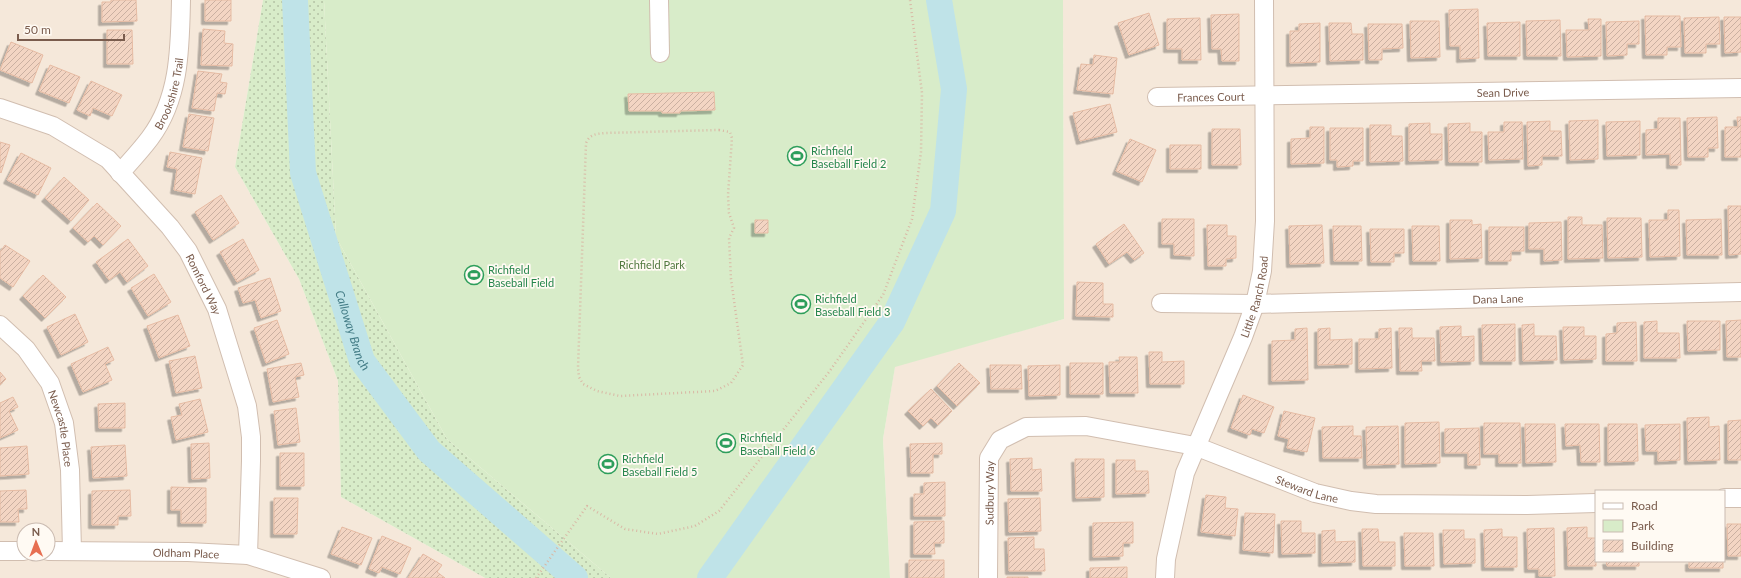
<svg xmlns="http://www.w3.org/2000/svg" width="1741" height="578" font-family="Lato,sans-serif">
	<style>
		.residential { fill: #f5e8da; fill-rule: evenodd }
		.grass { fill: url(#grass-dots) }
		.green { fill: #d8ecc9 }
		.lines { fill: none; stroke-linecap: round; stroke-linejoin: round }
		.river { stroke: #bfe3e8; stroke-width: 26 }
		.building { fill: url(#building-hatch); stroke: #e6bba3; filter: url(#shadow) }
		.minor-casing { stroke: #d1beb0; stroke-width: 20 }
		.path { stroke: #d9b8a5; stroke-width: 2.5; stroke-dasharray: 1 3; stroke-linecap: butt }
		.minor { stroke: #fff; stroke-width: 18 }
		.labels { text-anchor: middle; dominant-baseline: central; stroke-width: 3.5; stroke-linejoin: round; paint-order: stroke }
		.street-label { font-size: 11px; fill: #7a5c4d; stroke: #fffaf3 }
		.leisure-label { font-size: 11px; fill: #27864d; stroke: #fffaf3; text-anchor: start }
		.park-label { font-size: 11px; fill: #537a41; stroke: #fffaf3 }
		.water-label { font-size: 12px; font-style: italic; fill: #437c86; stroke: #fffaf3 }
	</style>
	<defs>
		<pattern id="grass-dots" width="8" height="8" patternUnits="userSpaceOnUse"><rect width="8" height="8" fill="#d8ecc9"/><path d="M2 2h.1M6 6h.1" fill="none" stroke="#b4c2a5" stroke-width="1.8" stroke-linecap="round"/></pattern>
		<pattern id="building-hatch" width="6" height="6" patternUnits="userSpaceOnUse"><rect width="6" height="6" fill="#f3d5c3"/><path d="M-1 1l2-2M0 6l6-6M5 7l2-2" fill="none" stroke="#cab0a1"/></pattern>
		<filter id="shadow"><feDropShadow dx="-3.5" dy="3.5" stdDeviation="0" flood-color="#0004"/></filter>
	</defs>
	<rect width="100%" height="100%" fill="#fdf6ec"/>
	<path class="residential" d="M0,0H263L235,167L299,279L338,381L341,497L485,578H0ZM24,530H48V554H24Z
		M1063,0H1741V578H890L883,439L895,366L1064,319ZM1596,491H1724V561H1596Z"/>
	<path class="grass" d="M263,0H324L336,237L447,439L611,578H485L341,497L338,381L299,279L235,167Z"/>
	<path class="green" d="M324,0H1063L1064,319L895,367L883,439L890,578H611L447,439L336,237Z"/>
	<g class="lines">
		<g class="river">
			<path id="s1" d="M295,0L303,173L362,361L429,451L575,578"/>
			<path d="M710,578L892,322L943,211L954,89L939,0"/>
		</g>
	</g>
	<path class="building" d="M111,0H136L137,21L102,22V2H111Z
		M205,0H231V21H205Z
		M1478,9L1479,58L1460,59V46H1450L1449,10Z
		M1149,13L1159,45L1129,55L1118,23Z
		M1239,14V61H1222L1221,49H1212L1211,15Z
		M1645,16H1680L1681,47H1667V55H1646Z
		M1719,17L1720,44H1706V53H1685L1684,18Z
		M1724,17H1741V52L1725,53Z
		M1200,18L1201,60H1182V49H1167V19Z
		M1588,19H1601V56L1567,57L1566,30H1589Z
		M1560,20L1561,56H1527L1526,21Z
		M1410,21H1439L1440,57L1411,58Z
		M1639,21V44H1627V55L1607,56L1606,22Z
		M1520,22V56H1488L1487,23Z
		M1320,23V62L1290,63V31H1299V24Z
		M1329,23H1351L1352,34H1363V60L1330,61Z
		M1368,24H1402L1403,48L1382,49V60H1369Z
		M203,29L225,31L224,43L233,44L232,66L201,65Z
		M107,30H132L133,64H107Z
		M11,42L43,55L32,83L0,70Z
		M1094,55L1117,58L1113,94L1077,90L1081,64L1093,65Z
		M50,65L80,77L69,103L39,91Z
		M198,71L222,74L220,82L227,83L225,94L217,93L214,111L192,108Z
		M91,81L122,95L112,116L93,108L90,116L77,110Z
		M714,92L715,110L680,111V113H662V111H629L628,94Z
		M1110,104L1117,132L1080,141L1073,113Z
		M189,114L214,118L208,151L183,147Z
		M1717,117L1718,148H1708V157H1688L1687,118Z
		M1737,117H1741V157H1725V127H1738Z
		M1658,118H1680L1681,165H1670V154L1646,155V130L1658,129Z
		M1598,120V159L1570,160L1569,121Z
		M1550,121V131H1561L1562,156H1542V165L1528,166L1527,122Z
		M1640,121V155L1607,156L1606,122Z
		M1504,122H1522L1523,159L1489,160L1488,132H1504Z
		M1430,123V134H1442V160L1409,161V124Z
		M1470,123V132H1482V162H1449L1448,124Z
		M1370,125H1391V136H1402L1403,161L1370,162Z
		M1310,127H1324V163L1291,164V139L1310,138Z
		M1330,128H1363V161H1353V166L1337,167V160H1330Z
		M1212,129H1240L1241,165H1212Z
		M1130,139L1156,150L1142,182L1116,171Z
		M0,142L10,145L1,173L0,172Z
		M1170,145H1201V169H1170Z
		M170,152L202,158L195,194L174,190L177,169L167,167Z
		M21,153L51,168L38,195L7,180Z
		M64,177L89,200L71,221L45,198Z
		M221,195L239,223L213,240L195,212Z
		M97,203L121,226L103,245L94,236L88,242L73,228Z
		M1728,206H1741V254L1729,255Z
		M1668,210H1679L1680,256L1650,257L1649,220H1668Z
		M1568,217H1582V225H1602L1603,258L1568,259Z
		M1607,218H1641L1642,257L1608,258Z
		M1162,219H1194V256L1174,255V244H1162Z
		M1721,219L1722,255H1687L1686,220Z
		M755,220H768V233H755Z
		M1450,220H1472V225L1481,224L1482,258L1450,259Z
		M1561,222L1562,260L1544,261V249H1529V223Z
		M1124,224L1144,253L1134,260L1127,252L1109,264L1096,244Z
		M1207,225H1227V236H1236V258L1226,259V266H1208Z
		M1322,225L1324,263L1290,264L1289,226Z
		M1333,226H1361L1362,261H1334Z
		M1412,226H1439L1440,261H1413Z
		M1489,227H1524V251H1511V261H1489Z
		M1370,229H1404V253H1394V262H1371Z
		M128,239L148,266L127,282L120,272L109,280L96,262Z
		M243,239L259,270L237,282L220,252Z
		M5,245L30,261L13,287L0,278V252Z
		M154,274L171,302L148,316L131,288Z
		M43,275L66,297L45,318L23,296Z
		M270,278L281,311L261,318L255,300L243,303L238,288Z
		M1077,282L1103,283V304H1113V317L1076,316Z
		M75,314L88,342L61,355L47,327Z
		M178,315L190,346L159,358L147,326Z
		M277,320L289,354L266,363L254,328Z
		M1741,320V357H1727L1726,321Z
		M1657,321V333H1679L1680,358H1644V322Z
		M1687,321H1720V350L1688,351Z
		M1636,322L1637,361H1606V334L1617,333V323Z
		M1515,324V361H1483L1482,325Z
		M1534,324V336H1556L1557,360L1523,361L1522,325Z
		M1461,326V337L1474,336V361L1441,362L1440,327Z
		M1563,327H1584V336H1596V359L1564,360Z
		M1307,328L1308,380L1272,381V341L1295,340V329Z
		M1330,328V340L1352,339V364L1318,365V329Z
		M1391,328L1392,368L1359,369V339H1379V329Z
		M1399,328H1412V338H1434L1435,361H1421L1422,371H1400Z
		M108,347L114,360L105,364L112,380L83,392L71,364Z
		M1149,352H1162V362L1184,361V384H1150Z
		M195,356L202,388L176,393L169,361Z
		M1119,357H1137L1138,393H1110L1109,362H1120Z
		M301,363L304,375L295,377L299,397L273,402L267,369Z
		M959,363L980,383L957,406L937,386Z
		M1070,363H1103V394H1070Z
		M990,365H1021L1022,389H991Z
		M1060,365V395L1029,396L1028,366Z
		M0,372L6,379L0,385Z
		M931,389L952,411L938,425L931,418L923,426L908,411Z
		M1243,395L1274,407L1264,433L1252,429L1250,435L1231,428Z
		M13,397L18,407L9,411L18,430L0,438V403Z
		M200,399L208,432L176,440L171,417L182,415L179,404Z
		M125,403V428H99L98,404Z
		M296,408L300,442L278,445L274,411Z
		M1284,411L1315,418L1307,452L1287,448L1289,439L1278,436Z
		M1709,417V427L1719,426L1720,460L1688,461L1687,418Z
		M1741,420V460H1728V421Z
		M1439,422L1440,463L1405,464V423Z
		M1484,423H1520L1521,463H1499V454H1484Z
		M1525,424H1555L1556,462L1526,463Z
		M1565,424H1599L1600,462H1581L1580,445L1566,446Z
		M1608,424H1637L1638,461L1608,462Z
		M1680,424V460L1658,461V451H1646L1645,425Z
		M1353,426V436H1361L1362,458H1323L1322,427Z
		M1398,426L1399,464L1367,465L1366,427Z
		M1479,428L1480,465H1468V453H1445V429Z
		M209,443L210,478L192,479L191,444Z
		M942,443V454H933V473H911L910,444Z
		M125,445L127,476L93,478L91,447Z
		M27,446L29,474L0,476V448Z
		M280,453H304V486H280Z
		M1032,458V470L1041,469L1042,491H1011L1010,459Z
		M1075,459H1104V497L1076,498Z
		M1116,460H1135V471H1148L1149,493L1116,494Z
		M945,482V516H914V494H924V483Z
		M171,487L206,488V523H181V510H171Z
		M26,490L27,509H18L19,522H0V491Z
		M130,490L131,516H118V525H92V491Z
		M1206,495L1226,497L1225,508L1238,509L1235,536L1201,532Z
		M274,498H298L297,534H274Z
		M1040,498L1041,531L1009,532L1008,499Z
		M1245,513L1275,514L1273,553L1243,550Z
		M944,521V543H934L935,554H914V522Z
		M1281,521H1301V533H1315V553L1282,554Z
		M1133,522V543H1123V556L1093,557V523Z
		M1727,524H1741V556H1728Z
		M342,527L372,538L361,565L331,554Z
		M1587,527V538H1596V566H1568L1567,528Z
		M1554,528L1555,576H1539V569H1528L1527,529Z
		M1362,529H1378L1379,542H1395V566H1363Z
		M1502,529V537H1517V567H1485L1484,530Z
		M1335,530V542L1355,541V562L1322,563V531Z
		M1443,530H1464V539H1475V563L1444,564Z
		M1404,533H1433L1434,566H1405Z
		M382,536L411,548L400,574L382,567L379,573L369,569Z
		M1034,537V549H1044L1045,571H1009L1008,538Z
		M423,554L442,565L437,572L445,578H408Z
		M909,560H944V578H909Z
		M1606,561H1639V566H1607Z
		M1689,561H1723V568H1689Z
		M1127,567V578H1090V568Z
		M1007,577H1028V578H1007Z"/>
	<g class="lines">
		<g class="minor-casing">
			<g id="minor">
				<path d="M659,0L660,53"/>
				<path id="s2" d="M1157,97L1741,88"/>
				<path id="s3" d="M0,108L53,126L108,159L170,227L188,251L217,309L247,406L251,437V461L248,555"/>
				<path id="s4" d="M120,173C130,162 141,150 150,138C180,98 180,48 181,0"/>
				<path id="s5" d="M1161,303L1255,304L1741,292"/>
				<path id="s6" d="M0,325L26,349L50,383L64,423L70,470L72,551"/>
				<path d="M1724,498H1741"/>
				<path d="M0,551H24"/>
				<path id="s7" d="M48,551L188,552L248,555L321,578"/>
				<path id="s8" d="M988,578L989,458L1000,440L1026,427L1086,426L1195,446L1315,493L1351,501L1376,504L1527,505L1596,503"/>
				<path id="s9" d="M1165,578L1166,559L1185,473L1243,337L1255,304L1262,271L1265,221L1264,0"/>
			</g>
		</g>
		<path class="path" d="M719,130L730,132L732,138L728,195L729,213L734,228L729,238L731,279L743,365L731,383L715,391L620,396L597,391L583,384L579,377L578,368L586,143C590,134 596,134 605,133Z
			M536,578L587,506L625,529L658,534L695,526L719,511L829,372L883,295L912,219L921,152L922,93L910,0"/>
		<use href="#minor" class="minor"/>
	</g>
	<defs>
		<g id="stadium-ring" transform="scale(1)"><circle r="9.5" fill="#fffaf3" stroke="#2e9e5b" stroke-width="1.5"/><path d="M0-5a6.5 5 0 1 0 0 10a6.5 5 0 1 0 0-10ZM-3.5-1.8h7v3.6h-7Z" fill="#2e9e5b"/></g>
	</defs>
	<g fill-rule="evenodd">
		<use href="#stadium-ring" x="797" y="156"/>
		<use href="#stadium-ring" x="474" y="275"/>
		<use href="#stadium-ring" x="801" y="304"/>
		<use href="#stadium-ring" x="726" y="443"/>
		<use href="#stadium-ring" x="608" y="464"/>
	</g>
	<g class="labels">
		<g class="street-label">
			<text stroke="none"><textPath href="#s2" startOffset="346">Sean Drive</textPath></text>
			<text stroke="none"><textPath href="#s4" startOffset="95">Brookshire Trail</textPath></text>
			<text stroke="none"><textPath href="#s2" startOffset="54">Frances Court</textPath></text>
			<text stroke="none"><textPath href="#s3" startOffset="279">Romford Way</textPath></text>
			<text stroke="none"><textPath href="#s9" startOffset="297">Little Ranch Road</textPath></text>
			<text stroke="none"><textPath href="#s5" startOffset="337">Dana Lane</textPath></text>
			<text stroke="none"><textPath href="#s6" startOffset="124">Newcastle Place</textPath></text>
			<text stroke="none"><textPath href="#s8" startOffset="461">Steward Lane</textPath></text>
			<text stroke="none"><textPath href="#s8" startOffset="85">Sudbury Way</textPath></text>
			<text stroke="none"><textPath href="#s7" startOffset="138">Oldham Place</textPath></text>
		</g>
		<g class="leisure-label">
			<text x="811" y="150">Richfield<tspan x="811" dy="13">Baseball Field 2</tspan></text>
			<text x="488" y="269">Richfield<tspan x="488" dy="13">Baseball Field</tspan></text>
			<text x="815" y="298">Richfield<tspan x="815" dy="13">Baseball Field 3</tspan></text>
			<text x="740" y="437">Richfield<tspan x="740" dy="13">Baseball Field 6</tspan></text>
			<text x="622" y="458">Richfield<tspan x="622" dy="13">Baseball Field 5</tspan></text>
		</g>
		<g class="park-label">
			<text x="652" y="264">Richfield Park</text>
		</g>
		<g class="water-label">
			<text stroke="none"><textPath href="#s1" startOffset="338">Calloway Branch</textPath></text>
		</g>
	</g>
	<rect x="1595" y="490" width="130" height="72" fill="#fffaf3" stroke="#cabbb1"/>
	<rect x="1603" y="503" width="20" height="6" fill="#ffffff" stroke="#cabbb1"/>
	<text x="1631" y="510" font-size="12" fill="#7a5c4d">Road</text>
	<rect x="1603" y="520" width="20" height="12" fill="#d8ecc9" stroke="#cabbb1"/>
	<text x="1631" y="530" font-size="12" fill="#7a5c4d">Park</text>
	<rect x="1603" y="540" width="20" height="12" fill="url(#building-hatch)" stroke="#cabbb1"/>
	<text x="1631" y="550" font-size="12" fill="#7a5c4d">Building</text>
	<g transform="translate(36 542) rotate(359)"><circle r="19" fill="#fffaf3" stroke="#cabbb1"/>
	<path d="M0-3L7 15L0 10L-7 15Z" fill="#e76f51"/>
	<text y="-6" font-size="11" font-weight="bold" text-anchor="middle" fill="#7a5c4d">N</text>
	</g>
	<path d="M18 34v6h106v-6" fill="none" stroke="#7a5c4d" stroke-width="2"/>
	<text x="24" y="34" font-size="12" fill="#7a5c4d" stroke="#fffaf3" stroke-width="3" paint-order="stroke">50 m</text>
</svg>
